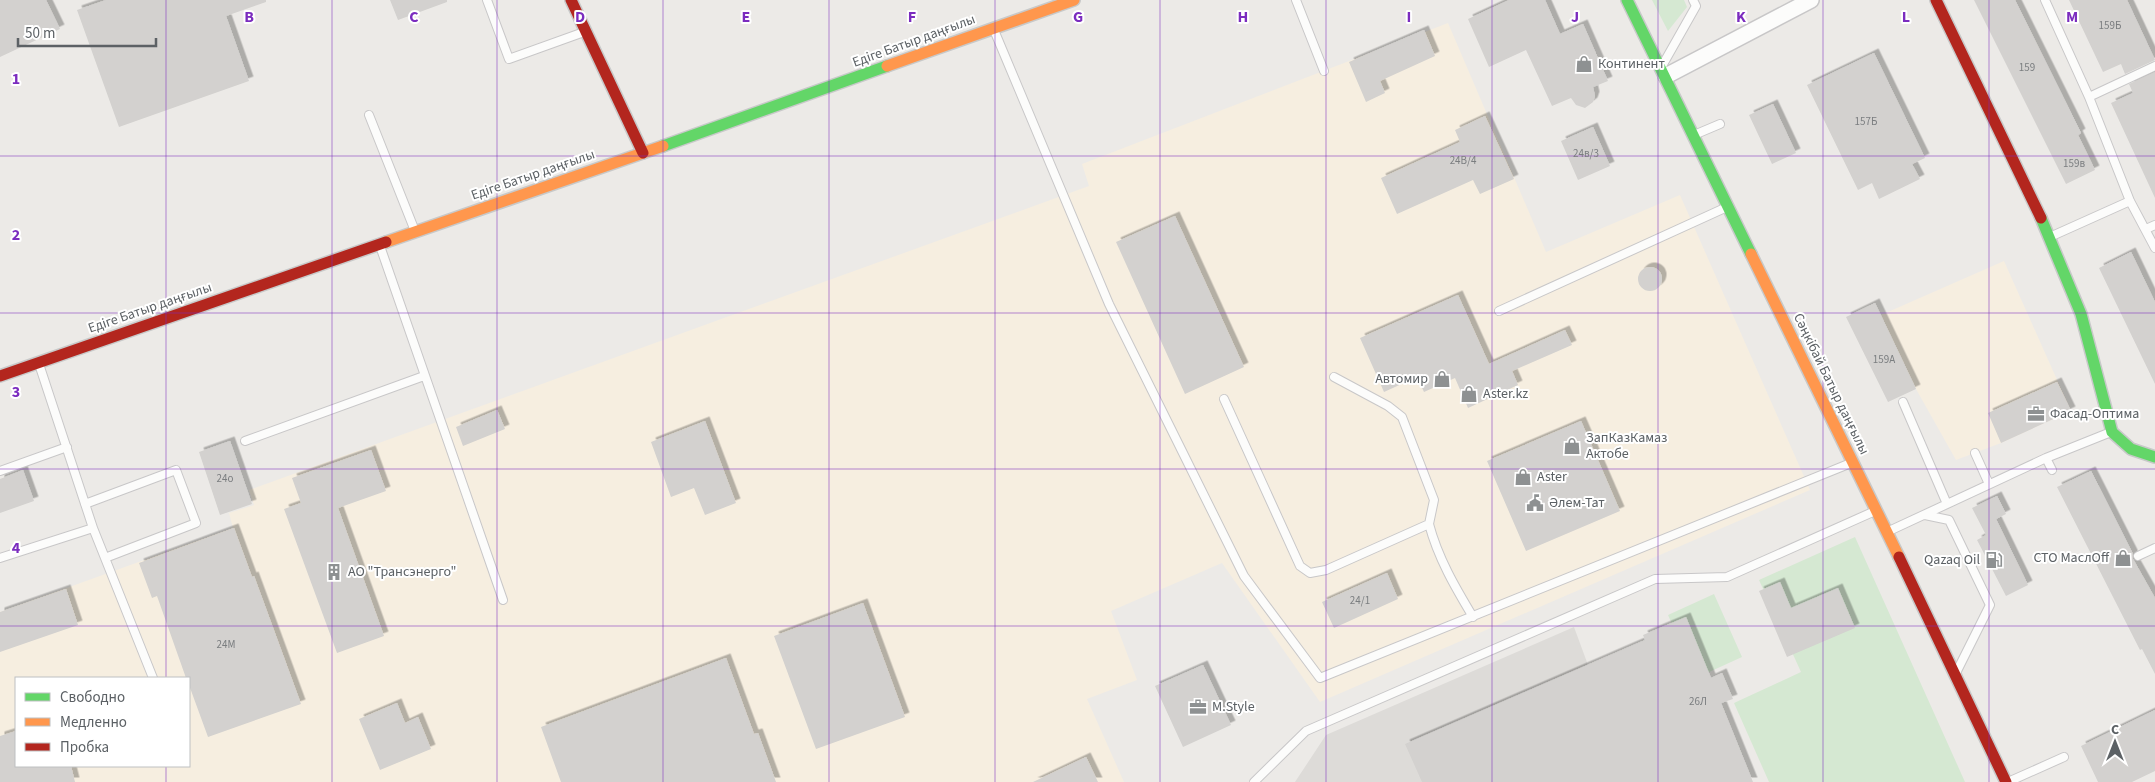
<svg xmlns="http://www.w3.org/2000/svg" width="2155" height="782" font-family="'Source Sans 3',sans-serif">
	<style>
		.commercial { fill: #f6eee0; fill-rule: evenodd }
		.industrial { fill: #dddbd8 }
		.green { fill: #d5e8d2 }
		.building { fill: #d3d1cf; filter: url(#shadow) }
		.lines { fill: none; stroke-linecap: round; stroke-linejoin: round }
		.lane-casing { stroke: #c8c7c8; stroke-width: 10 }
		.street-casing { stroke: #c8c7c8; stroke-width: 18 }
		.fast-casing { stroke: #c8c9c9; stroke-width: 14 }
		.slow-casing { stroke: #c8c9c9; stroke-width: 14 }
		.jam-casing { stroke: #c8c9c9; stroke-width: 14 }
		.lane { stroke: #fcfcfb; stroke-width: 8 }
		.street { stroke: #fcfcfb; stroke-width: 15 }
		.fast { stroke: #63d668; stroke-width: 11 }
		.slow { stroke: #ff974d; stroke-width: 11 }
		.jam { stroke: #b3261e; stroke-width: 11 }
		.grid { fill: none; stroke: #7b2cbf; stroke-width: 1; stroke-opacity: 0.55 }
		.labels { text-anchor: middle; dominant-baseline: central; stroke-width: 4; stroke-linejoin: round; paint-order: stroke }
		.number-label { font-size: 11px; fill: #7b7e80 }
		.street-label { font-size: 14px; fill: #5c6165; stroke: #fff }
		.poi-label { font-size: 14px; fill: #5c6165; stroke: #fff; text-anchor: start }
		.grid-label { font-size: 16px; text-anchor: middle; font-weight: bold; fill: #7b2cbf; stroke: #fff; stroke-width: 4; stroke-linejoin: round; paint-order: stroke }
	</style>
	<defs>
		<filter id="shadow"><feDropShadow dx="4.5" dy="-4.5" stdDeviation="0" flood-color="#0004"/></filter>
	</defs>
	<rect width="100%" height="100%" fill="#eceae7"/>
	<path class="commercial" d="M1448,23L1546,252L1680,195L1810,490L1320,702L1222,563L1111,611L1137,680L1087,699L1124,782H0V612L233,528L229,513L254,505L249,490L1089,186L1082,164ZM16,678H189V766H16Z
		M2004,261L2071,411L2001,443L1956,460L1916,389L1881,315Z"/>
	<path class="industrial" d="M1574,627L1588,665L1666,631L1732,782H1295L1326,735Z"/>
	<path class="green" d="M1652,0H1684L1687,7L1668,31Z
		M1855,537L1965,782H1769L1734,703L1801,672L1759,580Z
		M1714,594L1742,657L1696,678L1668,615Z"/>
	<path class="building" d="M0,0H46L60,29L0,57Z
		M106,0H266V2L226,16L249,81L119,127L77,10Z
		M390,0H447V2L398,20Z
		M1509,0H1545L1560,34L1583,24L1608,81L1593,87L1595,96L1593,102L1585,108L1576,105L1571,98L1552,106L1526,50L1489,67L1468,19Z
		M1974,0H2015L2081,133L2078,135L2095,170L2066,184Z
		M2069,0H2127L2155,60L2125,74L2121,64L2103,72Z
		M1424,30L1435,56L1380,81L1385,93L1366,102L1349,62Z
		M1874,53L1925,158L1912,164L1920,179L1879,199L1872,183L1858,190L1807,85Z
		M2155,72V198L2111,103L2133,93L2129,84Z
		M1773,104L1796,153L1772,164L1749,115Z
		M1485,116L1514,179L1480,194L1473,180L1397,214L1381,178L1460,142L1455,130Z
		M1593,127L1610,166L1578,180L1561,141Z
		M1175,216L1244,367L1185,394L1116,242Z
		M2131,252L2155,302V384L2099,268Z
		M1638 279a12 12 0 1 1 24 0a12 12 0 1 1-24 0Z
		M1458,295L1489,364L1565,330L1572,345L1512,371L1518,385L1468,408L1455,378L1424,392L1417,377L1384,392L1360,338Z
		M1875,303L1916,389L1888,402L1846,317Z
		M2057,382L2071,411L2001,443L1988,413Z
		M497,410L505,429L463,446L456,427Z
		M705,421L736,503L705,515L694,488L671,497L651,442Z
		M1581,421L1620,511L1526,551L1487,461Z
		M230,441L252,504L220,515L199,452Z
		M371,450L386,491L338,508L384,636L337,653L284,509L301,503L292,478Z
		M23,470L34,501L0,513V479Z
		M2091,471L2133,554V559L2155,598V674L2142,649L2140,650L2057,487Z
		M1997,496L2006,514L1996,519L2028,585L2006,596L1977,540L1986,535L1972,508Z
		M234,528L252,577L254,576L301,704L208,737L189,685V678H186L157,596L152,598L139,563Z
		M1387,573L1398,599L1334,628L1322,602Z
		M1780,582L1791,608L1838,588L1855,628L1787,657L1759,591Z
		M66,589L78,625L0,652V612Z
		M863,603L905,717L816,749L774,636Z
		M1686,617L1711,678L1722,673L1733,699L1721,703L1753,782H1422L1405,744L1645,640L1643,635Z
		M726,658L754,734L758,733L776,782H561L541,727Z
		M1203,665L1231,725L1183,747L1155,686Z
		M397,703L405,723L418,717L431,749L380,770L359,719Z
		M2155,710V771L2132,782H2098L2081,746Z
		M16,731V766H71L75,782H0V736Z
		M1086,757L1098,782H1033Z"/>
	<g class="lines">
		<g class="lane-casing">
			<path id="lane" d="M487,0L509,59L584,32
				M1296,0L1324,71
				M2045,0L2089,97L2130,201L2155,248
				M994,30L1109,304L1244,576L1320,678L1851,463
				M1662,66L1696,6L1693,0
				M2089,97L2155,66
				M369,115L415,231
				M1694,135L1720,124
				M2146,229L2155,225
				M2052,236L2130,201
				M380,246L503,600
				M1499,311L1727,207
				M39,364L93,528L153,678
				M1334,377L1388,406L1402,417L1434,500L1429,524
				M1224,399L1300,566L1310,573L1326,570L1429,524C1438,558 1455,587 1473,617
				M1903,402L1947,504
				M245,441L424,376
				M1975,453L1989,484
				M2046,458L2052,470
				M0,471L67,447
				M85,504L176,470L196,523L105,558
				M1925,515L1949,520L1990,605L1957,671
				M1889,531L2046,458L2111,432
				M2138,556L2155,548
				M0,558L93,528
				M1254,782L1306,731L1655,579L1727,577L1875,511
				M2008,782L2064,757"/>
		</g>
		<g class="street-casing">
			<path id="street" d="M1666,76L1811,0"/>
		</g>
		<g class="fast-casing">
			<path id="fast" d="M1627,0L1751,254
				M663,146L887,66
				M2041,218L2081,314L2112,432L2131,449L2155,457"/>
		</g>
		<g class="slow-casing">
			<path id="slow" d="M887,66L1074,0
				M386,242L663,146
				M1751,254L1899,557"/>
		</g>
		<g class="jam-casing">
			<path id="jam" d="M571,0L643,153
				M1936,0L2041,218
				M0,376L386,242
				M1899,557L2006,782"/>
		</g>
		<use href="#lane" class="lane"/>
		<use href="#street" class="street"/>
		<use href="#fast" class="fast"/>
		<use href="#slow" class="slow"/>
		<use href="#jam" class="jam"/>
	</g>
	<path class="grid" d="M166,0V678M332,0V782M497,0V782M663,0V782M829,0V782M995,0V782M1160,0V782M1326,0V782M1492,0V782M1658,0V782M1823,0V782M1989,0V782M0,156H2155M0,313H2155M0,469H2155M0,626H2155M166,766V782"/>
	<defs>
		<g id="shop-bare" transform="scale(1.35)"><path d="M-5-2.5h2.3a2.7 3.5 0 0 1 5.4 0H5L5.5 6h-11ZM-1.5-2.5h3a1.5 2.3 0 0 0-3 0Z" fill="#8e9192" stroke="#fff" stroke-width="2.5" paint-order="stroke"/></g>
		<g id="office-bare" transform="scale(1.35)"><path d="M-6-3h4V-5.5h4V-3h4V5H-6ZM-1-4.5V-3h2v-1.5ZM-6 0V1H6V0Z" fill="#8e9192" stroke="#fff" stroke-width="2.5" paint-order="stroke"/></g>
		<g id="civic-bare" transform="scale(1.35)"><path d="M-.6-6.5H3V-4.5H.6V-3L4-1V1h2V6H-6V1h2V-1L-.6-3ZM-1.2 2.5V6h2.4V2.5Z" fill="#8e9192" stroke="#fff" stroke-width="2.5" paint-order="stroke"/></g>
		<g id="fuel-bare" transform="scale(1.35)"><path d="M-5.5-6h7V0h2V4h1.3V-2.5L3-4.5l.8-.8L6-3V5H2.5V1h-1V6h-7ZM-4.2-4.7v3.2H.2V-4.7Z" fill="#8e9192" stroke="#fff" stroke-width="2.5" paint-order="stroke"/></g>
		<g id="building-bare" transform="scale(1.35)"><path d="M-4-6H4V6H1V3H-1V6H-4ZM-2.5-4.3h1.7v1.8h-1.7ZM.8-4.3h1.7v1.8H.8ZM-2.5-1h1.7V.8h-1.7ZM.8-1h1.7V.8H.8Z" fill="#8e9192" stroke="#fff" stroke-width="2.5" paint-order="stroke"/></g>
	</defs>
	<g fill-rule="evenodd">
		<use href="#shop-bare" x="1584" y="64"/>
		<use href="#shop-bare" x="1442" y="379"/>
		<use href="#shop-bare" x="1469" y="394"/>
		<use href="#office-bare" x="2036" y="414"/>
		<use href="#shop-bare" x="1572" y="446"/>
		<use href="#shop-bare" x="1523" y="477"/>
		<use href="#civic-bare" x="1535" y="503"/>
		<use href="#shop-bare" x="2123" y="558"/>
		<use href="#fuel-bare" x="1994" y="560"/>
		<use href="#building-bare" x="334" y="572"/>
		<use href="#office-bare" x="1198" y="707"/>
	</g>
	<g class="labels">
		<g class="number-label">
			<text x="2110" y="25">159Б</text>
			<text x="2027" y="67">159</text>
			<text x="1866" y="121">157Б</text>
			<text x="1586" y="153">24в/3</text>
			<text x="1463" y="160">24В/4</text>
			<text x="2074" y="163">159в</text>
			<text x="1884" y="359">159А</text>
			<text x="225" y="478">24о</text>
			<text x="1360" y="600">24/1</text>
			<text x="226" y="644">24М</text>
			<text x="1698" y="701">26Л</text>
		</g>
		<g class="street-label">
			<text transform="translate(914 41) rotate(-20)">Едіге Батыр даңғылы</text>
			<text transform="translate(533 175) rotate(-19)">Едіге Батыр даңғылы</text>
			<text transform="translate(150 308) rotate(-19)">Едіге Батыр даңғылы</text>
			<text transform="translate(1831 384) rotate(64)">Сәңкібай Батыр даңғылы</text>
		</g>
		<g class="poi-label">
			<text x="1598" y="64">Континент</text>
			<text x="1428" y="379" text-anchor="end">Автомир</text>
			<text x="1483" y="394">Aster.kz</text>
			<text x="2050" y="414">Фасад-Оптима</text>
			<text x="1586" y="438">ЗапКазКамаз<tspan x="1586" dy="16">Актобе</tspan></text>
			<text x="1537" y="477">Aster</text>
			<text x="1549" y="503">Әлем-Тат</text>
			<text x="2109" y="558" text-anchor="end">СТО МаслOff</text>
			<text x="1980" y="560" text-anchor="end">Qazaq Oil</text>
			<text x="348" y="572">АО "Трансэнерго"</text>
			<text x="1212" y="707">M.Style</text>
		</g>
	</g>
	<g class="grid-label">
		<text x="249" y="22">B</text>
		<text x="414" y="22">C</text>
		<text x="580" y="22">D</text>
		<text x="746" y="22">E</text>
		<text x="912" y="22">F</text>
		<text x="1078" y="22">G</text>
		<text x="1243" y="22">H</text>
		<text x="1409" y="22">I</text>
		<text x="1575" y="22">J</text>
		<text x="1741" y="22">K</text>
		<text x="1906" y="22">L</text>
		<text x="2072" y="22">M</text>
		<text x="16" y="84">1</text>
		<text x="16" y="240">2</text>
		<text x="16" y="397">3</text>
		<text x="16" y="553">4</text>
	</g>
	<rect x="15" y="677" width="175" height="90" fill="#ffffff" stroke="#bec0c1"/>
	<rect x="25" y="693" width="25" height="8" fill="#63d668" stroke="#bec0c1"/>
	<text x="60" y="702" font-size="15" fill="#5c6165">Свободно</text>
	<rect x="25" y="718" width="25" height="8" fill="#ff974d" stroke="#bec0c1"/>
	<text x="60" y="727" font-size="15" fill="#5c6165">Медленно</text>
	<rect x="25" y="743" width="25" height="8" fill="#b3261e" stroke="#bec0c1"/>
	<text x="60" y="752" font-size="15" fill="#5c6165">Пробка</text>
	<g transform="translate(2115 742)" stroke="#ffffff" stroke-width="4" paint-order="stroke">
	<path d="M0-4L9 19L0 12L-9 19Z" fill="#5c6165"/>
	<text y="-8" font-size="14" font-weight="bold" text-anchor="middle" fill="#5c6165">С</text>
	</g>
	<path d="M18 38v8h138v-8" fill="none" stroke="#5c6165" stroke-width="2.5"/>
	<text x="25" y="38" font-size="15" fill="#5c6165" stroke="#ffffff" stroke-width="4" paint-order="stroke">50 m</text>
</svg>
